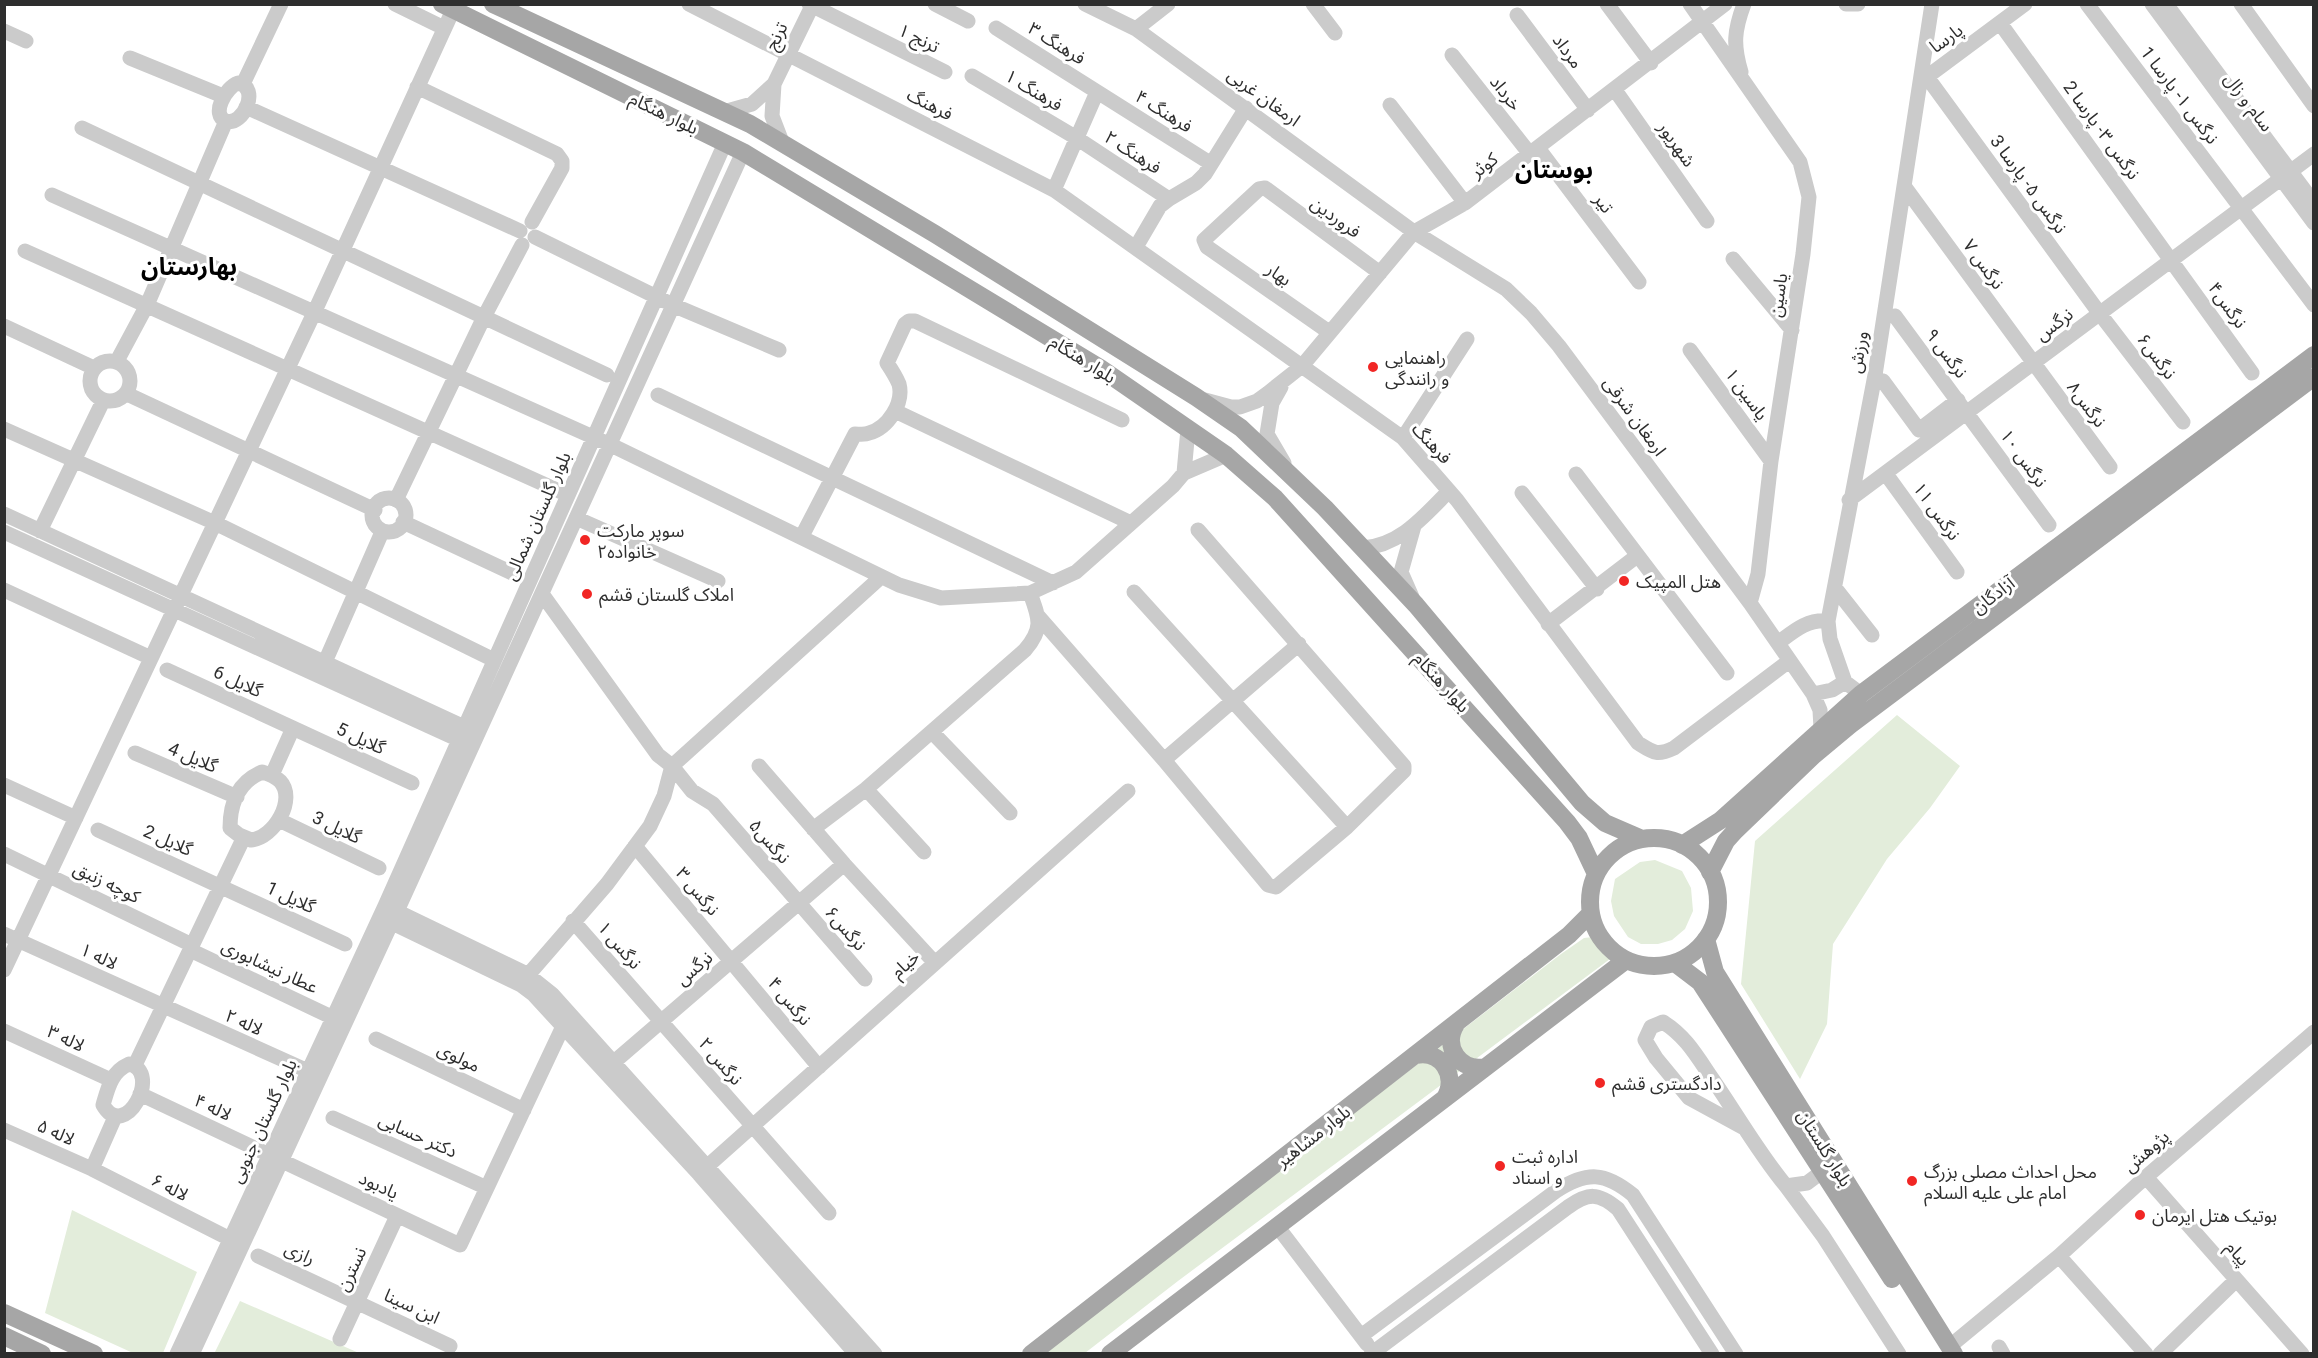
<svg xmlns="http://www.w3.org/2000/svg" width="2318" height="1358" font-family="Roboto,'Noto Sans Arabic',sans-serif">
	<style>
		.green { fill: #e3eddb }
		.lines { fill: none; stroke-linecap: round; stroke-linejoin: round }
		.minor { stroke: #cbcbcb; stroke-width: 15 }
		.major { stroke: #a6a6a6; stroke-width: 18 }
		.poi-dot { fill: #f12624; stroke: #fff; stroke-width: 2 }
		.labels { text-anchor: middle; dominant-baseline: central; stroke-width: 6; stroke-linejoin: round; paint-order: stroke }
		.street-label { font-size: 18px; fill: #2e2e2e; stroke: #fff }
		.poi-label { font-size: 18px; fill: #2e2e2e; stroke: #fff; text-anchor: start }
		.district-label { font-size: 24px; font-weight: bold; fill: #000; stroke: #fff }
	</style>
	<rect width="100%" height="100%" fill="#fff"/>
	<path class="green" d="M1897,715L1960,766L1930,808L1887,859L1833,944L1827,1024L1800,1079L1741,984L1755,841Z
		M1655,860L1682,871L1691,888L1693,911L1685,929L1672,940L1658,944H1641L1628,937L1614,916L1611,901L1615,879L1640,862Z
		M1593,937L1610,959L1178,1281L1085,1353L1040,1354L1561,954L1584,938Z
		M72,1210L197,1272L163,1353H133L45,1313Z
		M240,1301L359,1353L214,1354Z"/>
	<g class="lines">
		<path class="minor" d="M395,4L444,28
			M689,4L1054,190L1403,438L1457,500L1638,743C1654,753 1657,756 1674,748L1789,661
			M809,4L945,72
			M935,4L968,21
			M1085,4L1136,29L1414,232L1506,289L1531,313L1559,346L1750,603L1813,694L1820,710L1821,729
			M1313,4L1335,33
			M1607,4L1651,63
			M1690,4L1800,162L1809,197L1803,254L1771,461L1758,574L1750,603
			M1846,4H1858
			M2087,4L2314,305
			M2152,4L2314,223
			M2166,4L2314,203
			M2241,4L2314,106
			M1517,15L1588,110
			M2000,23L2252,373
			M996,28L1210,163
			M1136,29L1168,4
			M4,31L26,41
			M1452,55L1530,154
			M130,58L223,96
			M1741,72C1733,45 1734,31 1744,4
			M972,76L1075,137L1169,199
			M1927,77L2100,314L2183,422
			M1920,82L2025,4
			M238,83C261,87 243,127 226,121C210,115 226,87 238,83Z
			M243,84L281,4
			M417,87L557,154L562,161V168L532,222
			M1615,90L1707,221
			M1390,105L1465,203
			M246,107L520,231
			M727,111L752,104L774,84
			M82,128L607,375
			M782,142L772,116L774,84L813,4
			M1538,148L1639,282
			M1904,186L2110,467
			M1054,190L1097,92
			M52,195L611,445L899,585L941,598L1030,593L1076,572L1173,486L1184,473L1226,455
			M535,237L675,306L779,350
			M1136,247L1160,206L1169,199L1196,183L1205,174L1246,108
			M25,251L568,495
			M1733,259L1792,330
			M1895,316L2049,525
			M4,326L94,368
			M1329,332L1207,247L1204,240L1259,189L1265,188L1380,273
			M1690,350L1771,461
			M90 381a20 20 0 1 1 40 0a20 20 0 1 1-40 0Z
			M117,361L147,305L226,121
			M1883,381L1919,430L1958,400
			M1281,387L1272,403L1267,434L1284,463
			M127,394L375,510
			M658,395L1053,583
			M1205,400L1231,407H1240L1257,401L1268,393L1302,366L1414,232L1465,203L1725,4
			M895,411L1131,523
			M4,429L215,523L494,660
			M1403,438L1467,339
			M1184,473L1188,429
			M1576,474L1727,673
			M1886,474L1957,572
			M1522,493L1597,589
			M372 515a17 17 0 1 1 34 0a17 17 0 1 1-34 0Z
			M396,500L484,317L522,245
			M1849,500L2314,154
			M4,514L473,731
			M576,518L718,581
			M403,522L512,573
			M40,531L103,401
			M4,532L468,744
			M802,536L855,434C859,434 865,435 869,433C888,428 904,403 899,384C896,377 891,369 887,363L905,324L909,321H915L1122,420
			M1362,548C1400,546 1424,516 1449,491
			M1835,588L1872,635
			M4,590L151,658
			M1134,592L1347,827
			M542,594L658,755L672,766L692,791L713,804L865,979
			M1412,597L1401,572L1414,526
			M1038,616L1164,760L1268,885L1276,887L1347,827L1404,771V766L1198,530
			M1548,624L1637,556
			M1778,643C1794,631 1807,619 1828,621
			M325,662L382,532
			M167,670L412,783
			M1813,694L1832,690L1845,682
			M1861,694L1845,682L1830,639L1828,621L1875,375L1932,4
			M932,732L1010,813
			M135,753L237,797
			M1164,760L1299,644
			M759,766L844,864L935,963
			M262,772C269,774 275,776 280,781C297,799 274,838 251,840L239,835L230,828C230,803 238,782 262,772Z
			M272,775L293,728
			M4,785L76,818
			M866,789L924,852
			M279,820L379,868
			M813,829L866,789L1025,650C1044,628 1039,618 1030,593
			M98,830L345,944
			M635,846L819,1067
			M4,854L192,945
			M388,907L527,974L552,994L875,1354
			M384,919L521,985L533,994L699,1174L856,1354
			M573,921L829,1213
			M4,934L308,1071
			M190,950L342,1022
			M4,970L314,313L453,10
			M522,982L607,884L650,826L664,796L672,766L881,577
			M4,1031L111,1080
			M376,1039L524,1110
			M614,1062L844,864
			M129,1064C163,1071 125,1143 103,1105C108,1088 111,1072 129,1064Z
			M135,1065L244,837
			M140,1094L460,1245L566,1020
			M333,1118L487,1188
			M1744,1128L1689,1098L1656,1058L1645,1040L1651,1027L1663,1022C1684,1035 1695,1053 1709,1074C1735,1111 1757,1151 1786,1186L1807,1183L1823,1171
			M4,1130L92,1169L230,1239
			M92,1169L115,1117
			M702,1171L1128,791
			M2146,1177L2302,1354
			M1786,1186L1823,1236L1899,1354
			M1277,1226L1367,1344
			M258,1256L450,1346
			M2059,1256L2146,1354
			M1361,1336L1556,1191C1587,1171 1605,1172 1633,1195L1736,1354
			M340,1339L397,1216
			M1949,1347L2059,1256L2139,1183L2314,1032
			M1999,1347L2003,1354
			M177,1354L385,906L725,143
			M192,1354L397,911L743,152
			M1371,1354L1568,1207C1588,1193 1598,1192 1618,1209L1712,1354
			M2160,1354L2230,1286"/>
		<path class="major" d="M442,4L743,152L1100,368L1226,455L1275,498L1567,822L1579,838L1596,874
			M493,4L750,124L935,234L1196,397L1241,428L1325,508L1416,605L1582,803L1605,823L1642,839
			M1590 902a64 64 0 1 1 128 0a64 64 0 1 1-128 0Z
			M1682,845L1721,820L1861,694L2314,355
			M1710,872L1726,841L1735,831L1814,755L1850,725L2314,377
			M1706,939L1715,972L1954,1354
			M1675,963L1700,982L1892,1279
			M1456,1024C1442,1047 1460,1072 1486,1067
			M1416,1055C1441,1050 1458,1075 1445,1098
			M4,1313L94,1354
			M4,1336L42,1354
			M1031,1354L1569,935L1591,913
			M1110,1354L1626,960"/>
	</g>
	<g class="poi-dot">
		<circle cx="1373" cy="367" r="6"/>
		<circle cx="585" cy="540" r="6"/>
		<circle cx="1624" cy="581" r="6"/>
		<circle cx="587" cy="594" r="6"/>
		<circle cx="1600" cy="1083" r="6"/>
		<circle cx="1500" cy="1166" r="6"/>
		<circle cx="1912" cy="1181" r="6"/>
		<circle cx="2140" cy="1215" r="6"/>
	</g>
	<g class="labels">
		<g class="street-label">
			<text transform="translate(776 36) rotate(-64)">ترنج</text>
			<text transform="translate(919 38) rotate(26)">ترنج ۱</text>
			<text transform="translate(1946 38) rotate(-36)">پارسا</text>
			<text transform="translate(1057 43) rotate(32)">فرهنگ ۳</text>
			<text transform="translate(1568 51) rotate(54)">مرداد</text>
			<text transform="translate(1034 90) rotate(31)">فرهنگ ۱</text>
			<text transform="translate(1506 93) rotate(52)">خرداد</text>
			<text transform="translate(2180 95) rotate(53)">نرگس ۱- پارسا 1</text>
			<text transform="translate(1264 97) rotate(36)">ارمغان غربی</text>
			<text transform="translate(2249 102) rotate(53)">سام و زال</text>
			<text transform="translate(930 104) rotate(27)">فرهنگ</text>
			<text transform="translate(1164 111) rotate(32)">فرهنگ ۴</text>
			<text transform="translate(664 113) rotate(26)">بلوار هنگام</text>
			<text transform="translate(2102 130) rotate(54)">نرگس ۳- پارسا 2</text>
			<text transform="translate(1677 144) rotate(55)">شهریور</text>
			<text transform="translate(1133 152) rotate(33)">فرهنگ ۲</text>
			<text transform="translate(1484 165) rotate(-37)">کوثر</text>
			<text transform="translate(2029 184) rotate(54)">نرگس ۵- پارسا 3</text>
			<text transform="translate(1604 203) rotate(53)">تیر</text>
			<text transform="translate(1336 217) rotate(36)">فروردین</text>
			<text transform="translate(1984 264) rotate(54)">نرگس ۷</text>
			<text transform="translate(1279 274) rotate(35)">بهار</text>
			<text transform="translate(1778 295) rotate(-82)">یاسین</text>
			<text transform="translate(2228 305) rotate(54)">نرگس۴</text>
			<text transform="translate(2054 324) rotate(-37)">نرگس</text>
			<text transform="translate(1858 352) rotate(-81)">ورزش</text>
			<text transform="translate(1947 353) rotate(53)">نرگس ۹</text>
			<text transform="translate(2157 356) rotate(53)">نرگس۶</text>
			<text transform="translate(1083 359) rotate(32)">بلوار هنگام</text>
			<text transform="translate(1747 394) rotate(54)">یاسین ۱</text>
			<text transform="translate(2087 404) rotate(53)">نرگس۸</text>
			<text transform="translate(1635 416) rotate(54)">ارمغان شرقی</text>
			<text transform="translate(1432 443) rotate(47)">فرهنگ</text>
			<text transform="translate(2024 458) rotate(54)">نرگس ۱۰</text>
			<text transform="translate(1937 511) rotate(54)">نرگس ۱۱</text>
			<text transform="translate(537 516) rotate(-66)">بلوار گلستان شمالی</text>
			<text transform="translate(1993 595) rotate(-37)">آزادگان</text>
			<text transform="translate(238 681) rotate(25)">گلایل 6</text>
			<text transform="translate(1442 682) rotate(48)">بلوار هنگام</text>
			<text transform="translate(361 738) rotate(25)">گلایل 5</text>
			<text transform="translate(193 757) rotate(23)">گلایل 4</text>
			<text transform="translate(337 827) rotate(26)">گلایل 3</text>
			<text transform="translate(168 840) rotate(24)">گلایل 2</text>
			<text transform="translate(770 841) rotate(49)">نرگس۵</text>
			<text transform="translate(107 882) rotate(26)">کوچه زنبق</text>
			<text transform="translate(698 891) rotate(50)">نرگس ۳</text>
			<text transform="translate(291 897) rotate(25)">گلایل 1</text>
			<text transform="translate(846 928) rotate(49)">نرگس۶</text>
			<text transform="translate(620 945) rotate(49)">نرگس ۱</text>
			<text transform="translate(99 956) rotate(25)">لاله ۱</text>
			<text transform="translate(905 964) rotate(-42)">خیام</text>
			<text transform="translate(270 966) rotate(25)">عطار نیشابوری</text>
			<text transform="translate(694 968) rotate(-41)">نرگس</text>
			<text transform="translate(790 1001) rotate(50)">نرگس ۴</text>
			<text transform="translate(244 1022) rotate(24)">لاله ۲</text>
			<text transform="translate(66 1038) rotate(25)">لاله ۳</text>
			<text transform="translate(459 1057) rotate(26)">مولوی</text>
			<text transform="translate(721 1061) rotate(49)">نرگس ۲</text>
			<text transform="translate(213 1107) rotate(25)">لاله ۴</text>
			<text transform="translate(263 1121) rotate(-65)">بلوار گلستان جنوبی</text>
			<text transform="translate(56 1132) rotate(24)">لاله ۵</text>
			<text transform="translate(418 1135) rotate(24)">دکتر حسابی</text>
			<text transform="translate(1313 1136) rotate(-38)">بلوار مشاهیر</text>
			<text transform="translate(1825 1148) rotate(58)">بلوار گلستان</text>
			<text transform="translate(2146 1151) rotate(-41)">پژوهش</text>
			<text transform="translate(379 1185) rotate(25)">یادبود</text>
			<text transform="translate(170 1187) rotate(27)">لاله ۶</text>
			<text transform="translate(300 1253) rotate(25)">رازی</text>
			<text transform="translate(2238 1253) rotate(48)">پیام</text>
			<text transform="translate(351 1269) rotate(-65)">نسترن</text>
			<text transform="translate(412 1306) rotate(25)">ابن سینا</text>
		</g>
		<g class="poi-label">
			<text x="1385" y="357">راهنمایی<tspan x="1385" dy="21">و رانندگی</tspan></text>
			<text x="597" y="530">سوپر ماركت<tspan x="597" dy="21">خانواده٢</tspan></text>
			<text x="1636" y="581">هتل المپیک</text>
			<text x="599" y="594">املاک گلستان قشم</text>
			<text x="1612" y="1083">دادگستری قشم</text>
			<text x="1512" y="1156">اداره ثبت<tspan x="1512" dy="21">و اسناد</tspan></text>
			<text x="1924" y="1171">محل احداث مصلی بزرگ<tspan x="1924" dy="21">امام علی علیه السلام</tspan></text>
			<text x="2152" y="1215">بوتیک هتل ایرمان</text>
		</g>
		<g class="district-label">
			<text x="1554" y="170">بوستان</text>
			<text x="189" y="267">بهارستان</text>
		</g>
	</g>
	<rect width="2318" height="1358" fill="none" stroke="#2e2e2e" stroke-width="12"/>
</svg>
